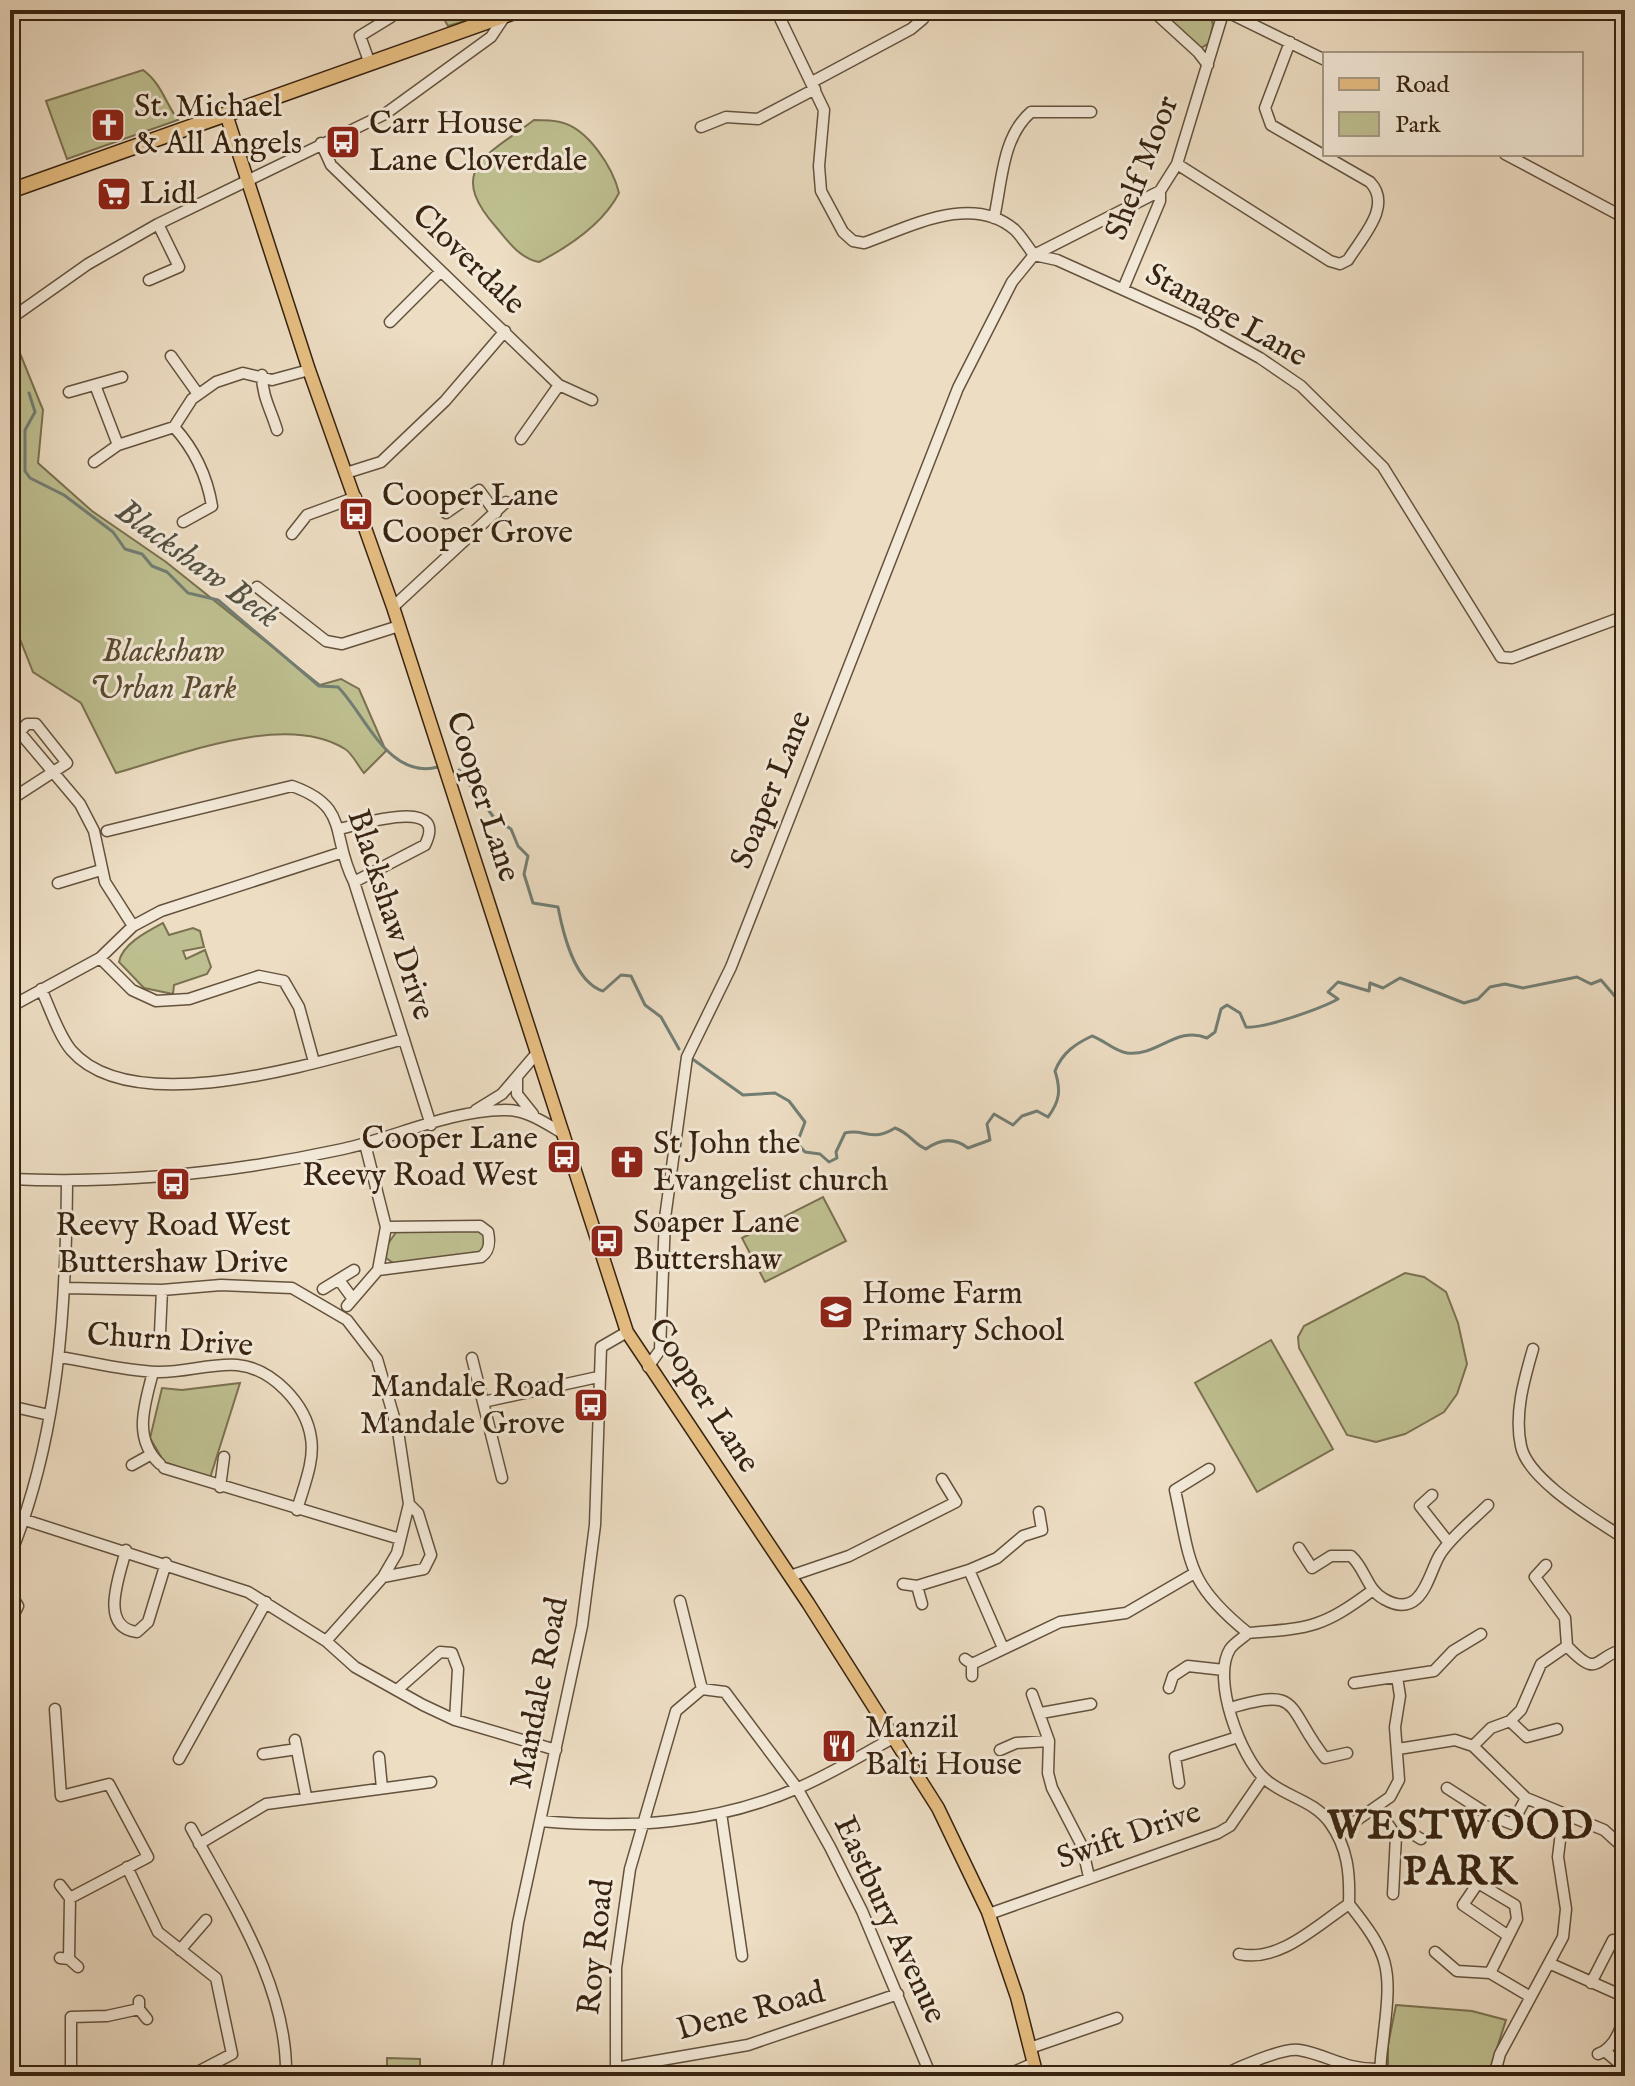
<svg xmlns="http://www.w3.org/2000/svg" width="1635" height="2086" font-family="'IM FELL English',serif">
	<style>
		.green { fill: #bebf90; stroke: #7a7150; stroke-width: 2 }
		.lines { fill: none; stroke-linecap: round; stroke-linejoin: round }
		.stream { stroke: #727e74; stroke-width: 3 }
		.minor-casing { stroke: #64523d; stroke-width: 13 }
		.major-casing { stroke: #372310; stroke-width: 15 }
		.highway-casing { stroke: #372310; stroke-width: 17 }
		.minor { stroke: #f3e9d8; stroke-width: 10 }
		.major { stroke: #e6be82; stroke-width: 12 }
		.highway { stroke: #e6be82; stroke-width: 14 }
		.labels { text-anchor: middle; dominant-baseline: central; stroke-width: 6; stroke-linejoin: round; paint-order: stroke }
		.poi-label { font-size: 32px; fill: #372310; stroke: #f3e9d8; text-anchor: start }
		.street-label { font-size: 32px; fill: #372310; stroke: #f3e9d8 }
		.park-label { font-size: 32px; font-style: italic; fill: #594a30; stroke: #f3e9d8 }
		.water-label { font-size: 34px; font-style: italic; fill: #545142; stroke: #f3e9d8 }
		.district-label { font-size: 40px; font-weight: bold; letter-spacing: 2px; fill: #372310; stroke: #f3e9d8 }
	</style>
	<rect width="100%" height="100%" fill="#edddc3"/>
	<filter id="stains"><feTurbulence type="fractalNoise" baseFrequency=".0025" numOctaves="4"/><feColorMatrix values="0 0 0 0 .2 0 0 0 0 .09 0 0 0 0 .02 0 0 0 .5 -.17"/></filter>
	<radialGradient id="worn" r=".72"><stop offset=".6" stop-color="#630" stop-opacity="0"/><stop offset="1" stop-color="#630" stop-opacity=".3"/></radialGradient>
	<path class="green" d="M439,10H502L448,26Z
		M1159,10L1210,13L1213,25L1209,43L1201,48Z
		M143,70C161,83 165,102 178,120L67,159L46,101Z
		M534,120C542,120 552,120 560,122C588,128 613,168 619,193C603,224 568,247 539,262C519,258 509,242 496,227C445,169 488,155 534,120Z
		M15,341L43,410L38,463L92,511L166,562L320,685L341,679L359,689L386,751L364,773C358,766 352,753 345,749C285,711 178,756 116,773L81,703L33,672L10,614V345Z
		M163,923L169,935L193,928L200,931L204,947L183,951L186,959L205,950L211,967L207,974L174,985L173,994L144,988L119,962C122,944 148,931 163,923Z
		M823,1197L846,1241L765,1282L742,1238Z
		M475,1230L484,1233L487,1240L482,1252L396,1265L386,1258L387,1245L397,1231Z
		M1405,1273L1424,1277L1446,1292L1458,1323L1467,1364L1457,1394L1444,1412L1405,1434L1376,1442L1347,1435L1299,1348L1298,1337L1304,1326Z
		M1271,1340L1333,1449L1257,1492L1195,1383Z
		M240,1383L210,1478L164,1462L150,1438L162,1388L182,1390Z
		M1396,2005L1472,2011L1506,2020L1488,2076H1388V2045Z
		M387,2058L420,2059V2076H387Z"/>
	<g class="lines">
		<path class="stream" d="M10,18L18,27L16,54L10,65
			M29,393L35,412L25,430V471L30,478L64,495L113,532L125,549L142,554L152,566L167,572L188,593L218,600L319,686L338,687C365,714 388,780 438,767
			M459,770L495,819L511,829L518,846L528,856L524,874L533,903L558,907C563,933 574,982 603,991L621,975L631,976L645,1005L661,1017L679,1049
			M691,1058L743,1095L775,1093L789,1101L805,1122L797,1143L805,1152L820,1154L829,1162L837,1158L836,1152L845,1133C865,1128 871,1143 895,1128C910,1133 913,1144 926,1149C940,1139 954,1137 968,1148L990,1140L987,1124L994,1114L1013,1125L1022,1116L1037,1111L1048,1117C1060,1101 1061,1090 1055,1071C1062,1053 1075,1044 1092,1036C1104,1040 1114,1051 1127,1053C1157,1057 1177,1025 1207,1038L1215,1032L1221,1009L1227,1005L1240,1013L1246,1027C1264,1029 1322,1008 1338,999L1328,992L1338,982L1369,991L1370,983L1383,988L1400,978L1464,1003L1478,999L1490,987L1505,984L1523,988L1577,977L1591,984L1601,980L1625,1008"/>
		<g class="minor-casing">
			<path id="minor" d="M776,10L824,110L819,166L821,191L843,232L853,241L864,243C908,228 972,192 1015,230C1022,237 1028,247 1034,255
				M1152,10L1198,52L1208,65
				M1223,10L1325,60
				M370,64L360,36L391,17L393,10
				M812,82L911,29L923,19L917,10
				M701,127L726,117L758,119L815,89
				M321,143L331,165L559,385L592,400
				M1505,154L1625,218
				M1177,164L1330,261L1340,264L1348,260C1362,237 1393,206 1370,182L1271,125L1265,108L1290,42
				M994,218C1002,182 1002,137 1031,112H1091
				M1034,255L1057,260L1197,323L1260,358L1301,386L1383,467L1501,657L1512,658L1625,616
				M149,280L179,267L158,224
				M1123,289L1160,201V191L1177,164L1224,10
				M10,319L88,264L158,224L385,114L491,37L503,19
				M390,322L441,271
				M171,356L198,394
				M262,375C262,396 271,410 277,430
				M95,385L118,445
				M69,392L122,377
				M174,427C195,450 207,476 212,506L183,522
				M521,439L559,385
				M94,462L118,445L174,427L192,399L216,382L243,373L272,380L309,370
				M346,473L381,462L445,401L505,331
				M446,513L479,490L496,513
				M441,533L454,549
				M292,534L307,515L356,497
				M257,587L326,641L342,644L399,626
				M393,607L506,502
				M10,721L80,804L94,831L105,882L133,926
				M10,742L27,724H36L67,763L10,800
				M339,829C358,825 450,795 425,845L354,882
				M107,831L292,786C351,807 330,835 354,882L431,1125
				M58,883L101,870
				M100,958L132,990L156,1001L189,999L259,976L284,981L299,1007L314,1062
				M41,989C50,1008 58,1034 71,1050C134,1123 324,1060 404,1039
				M10,1007L100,958L133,926L161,911L340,853
				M517,1078V1094L533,1114
				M476,1110L502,1094L537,1053
				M10,1179C123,1184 233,1173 343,1149C396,1137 449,1111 503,1110C526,1109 545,1123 564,1134
				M378,1270L481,1257C490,1251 490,1242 488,1232L480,1226L386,1227
				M339,1280L353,1299
				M66,1288L162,1290L221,1285L292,1288L347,1320L377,1359L398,1431L409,1504L397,1553L383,1577L326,1641
				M323,1289L354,1270
				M347,1306L378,1270L386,1227L365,1144
				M156,1342L160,1333L162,1290
				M1533,1349C1524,1380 1514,1414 1521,1446C1528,1481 1597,1520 1625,1539
				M60,1357C91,1362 125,1371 157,1372C183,1373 211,1363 237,1365C272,1368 306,1404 311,1438C315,1461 303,1488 297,1510
				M472,1358L502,1478
				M648,1367L660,1350L665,1218L687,1057L731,967L958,388L1012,282L1034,255L1160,191
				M153,1372C145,1404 132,1438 160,1464
				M483,1402L598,1377
				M10,1406L49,1415
				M132,1465L150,1455
				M164,1468L400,1539
				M1209,1469L1175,1490C1191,1563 1186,1583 1248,1633
				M220,1487L224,1457
				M1432,1495L1420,1506L1449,1543
				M22,1519L248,1592L326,1641L355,1667L423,1705L455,1720L556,1750
				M1299,1548L1312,1568L1331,1556H1351C1365,1568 1367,1590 1384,1599C1424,1622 1429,1569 1441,1553C1453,1535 1473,1520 1488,1505
				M126,1550C120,1575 98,1627 137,1632L148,1622L166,1563
				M10,1556C59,1436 66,1309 67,1182
				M969,1570L1003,1648
				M790,1576L849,1556L956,1502L942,1479
				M383,1577L424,1569L431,1555L418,1513L409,1504
				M903,1584L917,1586L969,1570L997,1558L1023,1536L1042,1530L1039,1512
				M917,1586L922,1604
				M10,1593L18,1606L10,1622
				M680,1601L702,1689
				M1248,1633C1243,1638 1234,1643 1230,1649C1211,1679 1241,1758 1265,1779C1285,1797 1314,1800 1330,1823C1348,1848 1350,1874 1349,1904C1389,1954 1392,1967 1384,2032C1383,2046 1379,2062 1381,2076
				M1248,1633C1311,1628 1322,1628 1373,1590
				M1567,1646C1600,1681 1593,1656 1625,1649
				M965,1659L972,1664V1676
				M972,1664L1060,1622L1126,1613L1193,1574
				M1354,1683L1434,1671L1453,1651L1481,1634
				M1169,1688L1173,1676L1188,1666L1224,1670
				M397,1690L440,1652L452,1653L458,1669L455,1720
				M1032,1694L1049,1741L1048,1773L1052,1788L1082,1846L1089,1877
				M1230,1708C1303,1686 1285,1707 1325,1758L1347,1753
				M55,1709L61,1796L109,1784L148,1857L70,1898L69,1959
				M1041,1713L1091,1704
				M1510,1721L1527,1737L1557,1729
				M295,1740L306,1796
				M1473,1746L1491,1728L1510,1721L1521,1710L1541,1664L1567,1646L1565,1618L1535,1577L1546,1565
				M1398,1749L1455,1740L1473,1746L1526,1798L1604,1830L1625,1849
				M1000,1750L1016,1743L1049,1741
				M263,1754L297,1749
				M379,1757L382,1788
				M179,1759L266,1602
				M1179,1783L1175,1757L1238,1737
				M1447,1788L1489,1815L1512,1824L1526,1798
				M1377,1808L1396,1836L1393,1894
				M721,1813L742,1956
				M541,1821C628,1829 716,1824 798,1788C831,1774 863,1754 895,1737
				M191,1828C232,1904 288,1987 286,2076
				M1337,1834L1390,1797L1399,1780L1395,1727L1400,1696L1397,1677
				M1396,1836L1408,1831L1421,1839
				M199,1844L266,1804L431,1782
				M127,1867L158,1932L216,1978L232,2054L190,2076
				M60,1885L70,1898
				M989,1914L1218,1833L1230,1826L1263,1778
				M180,1950L206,1920
				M1435,1952L1457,1971L1490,1973L1529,1996
				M1239,1954C1279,1963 1316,1926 1349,1904
				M60,1958L69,1959L78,1967
				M1551,1964L1625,1997
				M1490,1973L1517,1919L1515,1905L1478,1883L1463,1905L1507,1935
				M1591,1983L1613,1940
				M139,2001V2009L147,2019
				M1030,2048L1117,2018
				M1606,2052L1620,2064
				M1598,2054C1615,2048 1622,2027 1625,2011
				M615,2068L748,2045L898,1994
				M71,2076V2017L107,2016L139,2009
				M496,2076L518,1923L582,1626L595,1525L601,1347L627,1332
				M616,2076V1968L630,1869L676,1711L702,1689L725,1692L797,1788L830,1847L862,1911L931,2076
				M1005,2076L1034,2063
				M1221,2076C1237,2068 1281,2048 1299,2050C1329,2055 1344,2070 1380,2069
				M1494,2076L1500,2054L1563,1937L1566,1909L1558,1857L1563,1815"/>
		</g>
		<g class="major-casing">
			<path id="major" d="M226,114L309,370L393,607L627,1332L808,1603L938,1808L988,1912L1017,1997L1037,2076"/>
		</g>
		<g class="highway-casing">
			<path id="highway" d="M10,191L520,10"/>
		</g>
		<use href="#minor" class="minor"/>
		<use href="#major" class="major"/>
		<use href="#highway" class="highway"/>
	</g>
	<defs>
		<g id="church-square" transform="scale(1.8)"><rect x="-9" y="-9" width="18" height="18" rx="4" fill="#8f2418" stroke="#f3e9d8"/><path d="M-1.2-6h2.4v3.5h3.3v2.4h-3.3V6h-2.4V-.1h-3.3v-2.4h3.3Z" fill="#fff"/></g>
		<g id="bus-square" transform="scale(1.8)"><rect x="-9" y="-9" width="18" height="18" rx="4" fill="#8f2418" stroke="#f3e9d8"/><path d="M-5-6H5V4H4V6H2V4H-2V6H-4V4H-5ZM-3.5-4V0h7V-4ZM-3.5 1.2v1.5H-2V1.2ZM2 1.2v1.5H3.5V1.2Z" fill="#fff"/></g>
		<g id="supermarket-square" transform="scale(1.8)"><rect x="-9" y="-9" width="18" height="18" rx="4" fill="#8f2418" stroke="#f3e9d8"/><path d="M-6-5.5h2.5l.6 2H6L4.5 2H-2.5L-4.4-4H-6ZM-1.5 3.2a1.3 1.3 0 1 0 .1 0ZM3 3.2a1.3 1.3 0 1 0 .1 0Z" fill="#fff"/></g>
		<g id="school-square" transform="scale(1.8)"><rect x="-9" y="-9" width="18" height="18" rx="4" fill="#8f2418" stroke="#f3e9d8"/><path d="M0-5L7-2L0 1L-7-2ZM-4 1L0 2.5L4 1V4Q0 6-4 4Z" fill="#fff"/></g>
		<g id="restaurant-square" transform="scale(1.8)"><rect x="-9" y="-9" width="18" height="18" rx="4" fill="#8f2418" stroke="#f3e9d8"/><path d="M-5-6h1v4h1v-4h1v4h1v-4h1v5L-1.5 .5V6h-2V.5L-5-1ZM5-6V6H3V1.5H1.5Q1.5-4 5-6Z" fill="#fff"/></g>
	</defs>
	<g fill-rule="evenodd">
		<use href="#church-square" x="108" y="125"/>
		<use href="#bus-square" x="343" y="142"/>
		<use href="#supermarket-square" x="114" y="194"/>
		<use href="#bus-square" x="356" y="514"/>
		<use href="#bus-square" x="564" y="1157"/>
		<use href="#church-square" x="627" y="1162"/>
		<use href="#bus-square" x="173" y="1184"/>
		<use href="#bus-square" x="607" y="1241"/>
		<use href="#school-square" x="836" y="1312"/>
		<use href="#bus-square" x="591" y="1405"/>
		<use href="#restaurant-square" x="839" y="1746"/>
	</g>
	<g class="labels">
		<g class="poi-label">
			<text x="134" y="107">St. Michael<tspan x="134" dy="37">&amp; All Angels</tspan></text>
			<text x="369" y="124">Carr House<tspan x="369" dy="37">Lane Cloverdale</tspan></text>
			<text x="140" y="194">Lidl</text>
			<text x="382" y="496">Cooper Lane<tspan x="382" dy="37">Cooper Grove</tspan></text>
			<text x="538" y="1139" text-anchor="end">Cooper Lane<tspan x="538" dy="37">Reevy Road West</tspan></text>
			<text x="653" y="1144">St John the<tspan x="653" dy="37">Evangelist church</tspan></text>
			<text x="633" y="1223">Soaper Lane<tspan x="633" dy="37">Buttershaw</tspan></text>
			<text x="173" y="1226" text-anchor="middle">Reevy Road West<tspan x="173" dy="37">Buttershaw Drive</tspan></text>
			<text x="862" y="1294">Home Farm<tspan x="862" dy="37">Primary School</tspan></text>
			<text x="565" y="1387" text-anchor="end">Mandale Road<tspan x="565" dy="37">Mandale Grove</tspan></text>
			<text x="865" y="1728">Manzil<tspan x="865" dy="37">Balti House</tspan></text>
		</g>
		<g class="street-label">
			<text transform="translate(1143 168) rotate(-69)">Shelf Moor</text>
			<text transform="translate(468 260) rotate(44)">Cloverdale</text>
			<text transform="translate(1226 316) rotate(29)">Stanage Lane</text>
			<text transform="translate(772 790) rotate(-68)">Soaper Lane</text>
			<text transform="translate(482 797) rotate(72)">Cooper Lane</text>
			<text transform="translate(390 915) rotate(72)">Blackshaw Drive</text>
			<text transform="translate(170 1341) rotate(4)">Churn Drive</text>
			<text transform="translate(703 1396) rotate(57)">Cooper Lane</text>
			<text transform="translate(540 1693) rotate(-79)">Mandale Road</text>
			<text transform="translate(1129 1836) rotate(-19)">Swift Drive</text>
			<text transform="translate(889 1920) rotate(65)">Eastbury Avenue</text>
			<text transform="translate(597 1947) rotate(-84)">Roy Road</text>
			<text transform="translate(751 2012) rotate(-15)">Dene Road</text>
		</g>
		<g class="park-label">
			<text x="163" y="652">Blackshaw<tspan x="163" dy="37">Urban Park</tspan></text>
		</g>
		<g class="water-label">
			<text transform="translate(197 564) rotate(36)">Blackshaw Beck</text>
		</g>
		<g class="district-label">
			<text x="1461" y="1827">WESTWOOD<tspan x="1461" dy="46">PARK</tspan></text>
		</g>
	</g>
	<rect width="1635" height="2086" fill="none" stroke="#edddc3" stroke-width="40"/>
	<rect x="12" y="12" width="1611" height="2062" fill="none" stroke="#372310" stroke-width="4"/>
	<rect x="20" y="20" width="1595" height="2046" fill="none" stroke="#372310" stroke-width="2"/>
	<rect x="1323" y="52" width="260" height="104" fill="#f3e9d8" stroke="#a89a88" stroke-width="2"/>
	<rect x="1339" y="78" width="40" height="12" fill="#e6be82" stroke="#a89a88" stroke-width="2"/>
	<text x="1395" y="92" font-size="24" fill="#372310">Road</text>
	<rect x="1339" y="112" width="40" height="24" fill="#bebf90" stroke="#a89a88" stroke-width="2"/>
	<text x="1395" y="132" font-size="24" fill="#372310">Park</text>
	<rect width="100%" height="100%" filter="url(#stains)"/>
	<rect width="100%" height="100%" fill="url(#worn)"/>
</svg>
